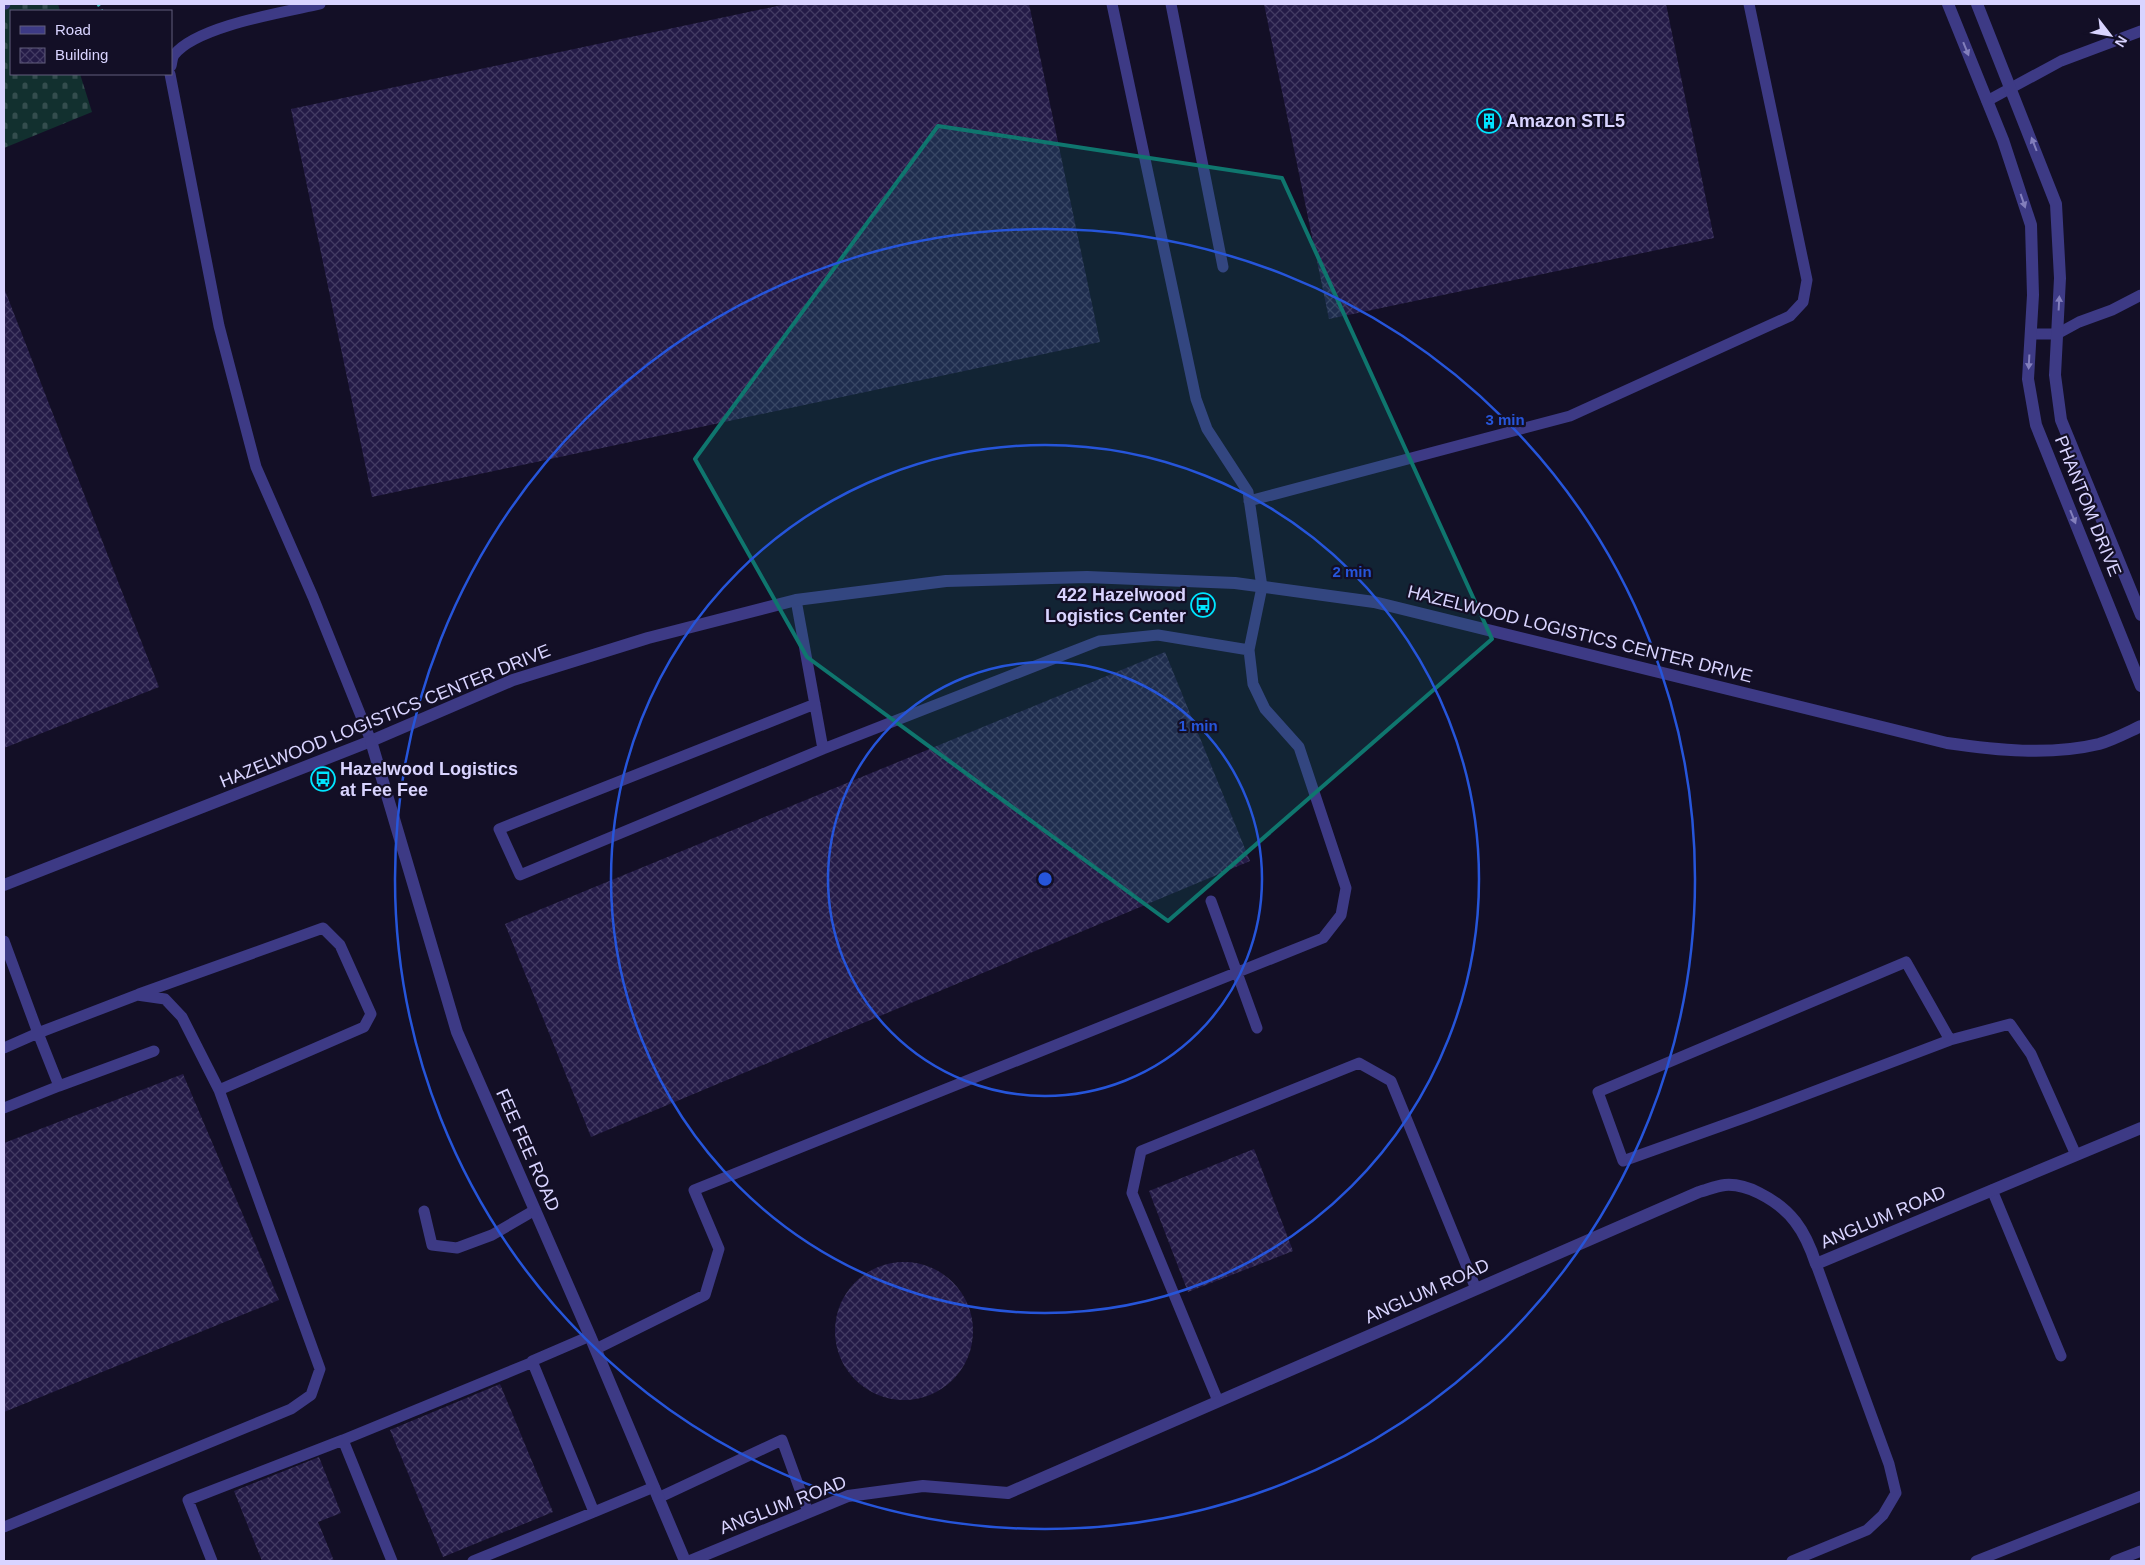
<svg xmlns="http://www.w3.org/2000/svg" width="2145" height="1565" font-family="Arial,sans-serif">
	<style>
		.cemetery { fill: url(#cemetery-stones) }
		.building { fill: url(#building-cross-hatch) }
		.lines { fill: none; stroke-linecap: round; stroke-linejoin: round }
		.path { stroke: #2fb8b0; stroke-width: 3; stroke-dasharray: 2.5 4; stroke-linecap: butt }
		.service { stroke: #3d3a85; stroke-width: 11 }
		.minor { stroke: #3d3a85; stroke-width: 12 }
		.tertiary { stroke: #3d3a85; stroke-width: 12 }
		.oneway { fill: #837fbc }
		.marked { fill: #0f766e; fill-opacity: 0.2; stroke: #0f766e; stroke-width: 4; stroke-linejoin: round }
		.ring { fill: none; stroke: #2655da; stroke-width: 2.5 }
		.labels { text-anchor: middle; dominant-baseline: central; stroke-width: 4.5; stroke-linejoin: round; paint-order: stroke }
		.poi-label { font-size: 18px; font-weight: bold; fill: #d9d4ff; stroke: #130f26; text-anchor: start }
		.street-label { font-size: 18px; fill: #d9d4ff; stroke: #130f26 }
		.centre { fill: #2655da; stroke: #130f26; stroke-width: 2.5 }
		.ring-label { font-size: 15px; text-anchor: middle; font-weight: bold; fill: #2655da; stroke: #130f26; stroke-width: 4.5; stroke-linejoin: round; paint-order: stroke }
	</style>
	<defs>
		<pattern id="cemetery-stones" width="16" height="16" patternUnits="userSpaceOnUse" patternTransform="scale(1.25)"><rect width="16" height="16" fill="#12302f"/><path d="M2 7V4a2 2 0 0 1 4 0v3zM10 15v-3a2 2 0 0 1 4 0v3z" fill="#344d4e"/></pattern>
		<pattern id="building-cross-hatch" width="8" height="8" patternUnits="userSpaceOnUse" patternTransform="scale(1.25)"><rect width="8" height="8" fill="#241b47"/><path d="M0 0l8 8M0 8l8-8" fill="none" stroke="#433b63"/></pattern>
	</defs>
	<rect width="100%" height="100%" fill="#130f26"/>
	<path class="cemetery" d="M4,4H58L60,11H11V74H80L92,112L4,148Z"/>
	<path class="building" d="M787,4H1029L1100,342L372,497L291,109Z
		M1264,4H1666L1714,238L1329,319Z
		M4,288L159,687L4,748Z
		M1165,652L1250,861L591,1137L505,924Z
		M183,1074L279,1300L4,1412V1143Z
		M1254,1149L1293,1251L1188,1292L1149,1191Z
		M835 1331a69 69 0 1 1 138 0a69 69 0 1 1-138 0Z
		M500,1384L553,1512L443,1557L390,1430Z
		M319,1457L341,1513L318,1522L334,1561H262L234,1491Z"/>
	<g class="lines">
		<path class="path" d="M98,4L102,11"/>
		<path class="service" d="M4,4H5
			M1171,4L1223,267
			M171,66C172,62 172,58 174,55C196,26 285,12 320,4
			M170,74L219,326L256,467L313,597L371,741
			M1987,101L2061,61L2141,31
			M2031,334H2057L2079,322L2112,310L2141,295
			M1249,501L1570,416L1790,316L1803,302L1807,280L1749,4
			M796,600L823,749L1099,641L1158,635L1249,650
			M815,704L499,829L520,875L823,749
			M1211,901L1257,1028
			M4,941L38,1033L137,995L165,999L182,1017L219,1090L320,1369L311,1395L291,1409L4,1527
			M139,994L323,928L340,945L371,1014L364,1027L219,1090
			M1950,1040L1906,962L1598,1092L1623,1161L1749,1116L1950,1040L2010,1024L2031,1054L2076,1155
			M4,1048L38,1033L59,1086L4,1108
			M59,1086L154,1051
			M1992,1190L2061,1356
			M424,1211L432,1245L457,1248L492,1235L535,1210
			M590,1336L532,1361L594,1512L654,1487
			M596,1349L705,1295L719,1249L694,1190L1323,938L1341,915L1346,888L1299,747L1265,709L1253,684L1249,650L1262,587L1248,492L1207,429L1196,399L1112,4
			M1218,1401L1132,1193L1141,1151L1359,1063L1391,1081L1476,1289
			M658,1498L782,1440L808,1512
			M212,1561L188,1500L343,1440
			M392,1561L343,1440L533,1362
			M473,1561L594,1512
			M1792,1561L1867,1530L1883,1515L1896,1493L1889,1464L1816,1264
			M1976,1561L2141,1496
			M2115,1561L2141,1551"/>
		<path class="minor" d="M1948,4L2003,140L2031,225L2033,295L2028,379L2036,425L2141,686
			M1977,4L2056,204L2060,278L2055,375L2061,420L2141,615
			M4,885L371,741L513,680L648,638L796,600L946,581L1087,577L1235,583L1374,602L1947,743C1996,750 2049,756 2099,744C2113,740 2128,732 2141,726
			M690,1561L848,1496L923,1486L1008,1493L1699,1192C1707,1190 1716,1186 1725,1185C1737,1184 1749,1188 1759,1193C1791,1209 1805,1230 1816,1264L2141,1128"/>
		<path class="tertiary" d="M371,741L457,1032L590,1336L685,1561"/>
	</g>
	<defs><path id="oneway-solid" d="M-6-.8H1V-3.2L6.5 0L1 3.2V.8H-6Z" transform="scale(1.25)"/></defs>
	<g class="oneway">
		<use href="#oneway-solid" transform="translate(1966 49) rotate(68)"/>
		<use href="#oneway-solid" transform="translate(2034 144) rotate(-111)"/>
		<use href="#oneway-solid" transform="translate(2023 201) rotate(71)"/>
		<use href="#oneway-solid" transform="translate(2059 303) rotate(-87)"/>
		<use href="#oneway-solid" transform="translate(2029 362) rotate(93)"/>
		<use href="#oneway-solid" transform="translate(2073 517) rotate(68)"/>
	</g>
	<path class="marked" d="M938,126L1282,178L1492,639L1168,921L807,657L695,459Z"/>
	<g class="ring">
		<circle cx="1045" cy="879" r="217"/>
		<circle cx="1045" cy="879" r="434"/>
		<circle cx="1045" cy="879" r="650"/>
	</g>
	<defs>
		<g id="building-ring" transform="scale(1.25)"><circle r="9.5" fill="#130f26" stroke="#00e5ff" stroke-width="1.5"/><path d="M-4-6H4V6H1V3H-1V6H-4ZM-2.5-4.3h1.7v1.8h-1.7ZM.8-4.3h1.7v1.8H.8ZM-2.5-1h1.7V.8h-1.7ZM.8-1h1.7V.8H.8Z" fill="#00e5ff"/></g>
		<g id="bus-ring" transform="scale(1.25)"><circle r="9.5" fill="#130f26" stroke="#00e5ff" stroke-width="1.5"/><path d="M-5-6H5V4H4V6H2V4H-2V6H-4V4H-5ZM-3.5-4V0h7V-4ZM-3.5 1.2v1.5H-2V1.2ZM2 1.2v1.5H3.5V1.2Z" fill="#00e5ff"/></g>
	</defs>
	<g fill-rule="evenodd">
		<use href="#building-ring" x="1489" y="121"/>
		<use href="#bus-ring" x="1203" y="605"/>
		<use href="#bus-ring" x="323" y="779"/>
	</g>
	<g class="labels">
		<g class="poi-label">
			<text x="1506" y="121">Amazon STL5</text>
			<text x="1186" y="595" text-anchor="end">422 Hazelwood<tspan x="1186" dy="21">Logistics Center</tspan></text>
			<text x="340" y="769">Hazelwood Logistics<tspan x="340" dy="21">at Fee Fee</tspan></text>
		</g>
		<g class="street-label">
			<text transform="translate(2088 506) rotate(68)">PHANTOM DRIVE</text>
			<text transform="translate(1580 634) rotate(14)">HAZELWOOD LOGISTICS CENTER DRIVE</text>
			<text transform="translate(385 716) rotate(-22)">HAZELWOOD LOGISTICS CENTER DRIVE</text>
			<text transform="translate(528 1150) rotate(66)">FEE FEE ROAD</text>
			<text transform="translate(1883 1217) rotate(-23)">ANGLUM ROAD</text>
			<text transform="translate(1427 1291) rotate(-24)">ANGLUM ROAD</text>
			<text transform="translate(783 1505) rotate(-21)">ANGLUM ROAD</text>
		</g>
	</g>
	<circle cx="1045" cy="879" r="8" class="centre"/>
	<g class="ring-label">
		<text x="1505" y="425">3 min</text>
		<text x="1352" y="577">2 min</text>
		<text x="1198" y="731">1 min</text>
	</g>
	<rect width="2145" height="1565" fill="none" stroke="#d9d4ff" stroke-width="10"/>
	<rect x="10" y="10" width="162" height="65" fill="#130f26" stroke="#625e7d"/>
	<rect x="20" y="26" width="25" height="8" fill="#3d3a85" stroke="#625e7d"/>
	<text x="55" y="35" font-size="15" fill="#d9d4ff">Road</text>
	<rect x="20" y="48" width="25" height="15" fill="url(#building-cross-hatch)" stroke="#625e7d"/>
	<text x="55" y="60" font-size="15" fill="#d9d4ff">Building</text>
	<g transform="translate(2110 35) rotate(121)" stroke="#130f26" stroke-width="4" paint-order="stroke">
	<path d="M0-4L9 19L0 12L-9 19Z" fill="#d9d4ff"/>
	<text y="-8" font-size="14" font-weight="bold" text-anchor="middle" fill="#d9d4ff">N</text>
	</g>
</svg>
